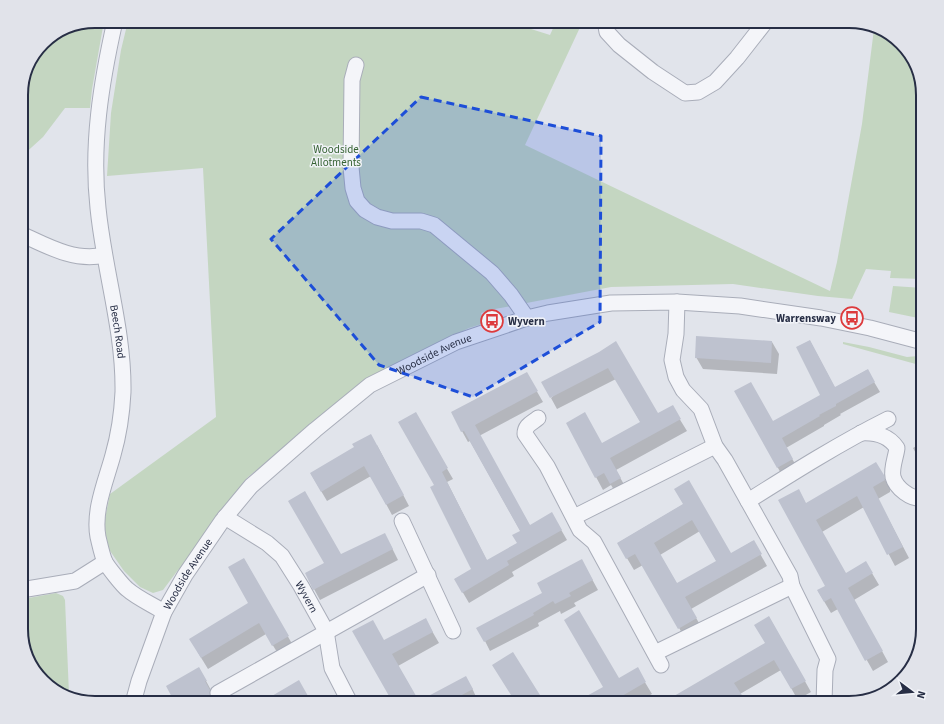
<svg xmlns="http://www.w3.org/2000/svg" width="944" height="724" font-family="'Source Sans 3',sans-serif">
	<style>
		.green { fill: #c4d6c1 }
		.shadow { fill: #0003; fill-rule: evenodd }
		.building { fill: #bec2cf; fill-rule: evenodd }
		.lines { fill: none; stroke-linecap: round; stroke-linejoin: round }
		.minor-casing { stroke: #a9adb9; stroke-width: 17 }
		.minor { stroke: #f4f5f9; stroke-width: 15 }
		.marked { fill: #1d4ed8; fill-opacity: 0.2; stroke: #1d4ed8; stroke-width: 3; stroke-dasharray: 8 5; stroke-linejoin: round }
		.labels { text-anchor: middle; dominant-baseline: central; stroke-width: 3; stroke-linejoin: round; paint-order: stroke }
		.park-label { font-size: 11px; fill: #366233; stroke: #f1f3f8 }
		.poi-label { font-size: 11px; font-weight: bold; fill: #272e45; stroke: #f1f3f8; text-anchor: end }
		.street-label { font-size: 11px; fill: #272e45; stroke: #f1f3f8 }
		.rim { fill: none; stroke: #272e45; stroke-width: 2 }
	</style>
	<rect width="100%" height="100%" fill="#e1e4eb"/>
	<path class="green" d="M95,21H104L92,89L90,108H65L43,137L21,157V90L29,62L46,39Z
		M128,21H506L550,35L555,24V21H583L525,145L830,291L837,262L862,124L874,29L894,36L915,62L923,95V279L890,278L891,271L866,269L852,299L818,296L733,284L611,287L495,309L481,313L485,323L469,328L376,374L248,477L197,544L184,566L178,570L163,590L153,593L140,587L124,571L108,548L104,523L110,494L216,417L203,168L107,176L111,113L121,50Z
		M893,286L923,288V319L889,312Z
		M843,342L869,347L907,357L918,356L921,352H923V366L843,344Z
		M56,593L63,596L65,600L69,694L50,688L29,662L21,634V603H23V599Z"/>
	<path class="shadow" d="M810,341L835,388L867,370L880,392L840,414L841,415L824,425V426L786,448L798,469L783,477L736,392L773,423L822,395Z
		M772,342L779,354L777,374L703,369L696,357Z
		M599,353L657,414L679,418L687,431L616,470L627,490L617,495L611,485L603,490L567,423L602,444L641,423L616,379L557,409L551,398Z
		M923,382V398L916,386Z
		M532,383L543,402L479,436L530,526L552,514L567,540L512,572L514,576L469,603L455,579L473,569L436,485L415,414L453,479L447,482L487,561L518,543L521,532L470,441L468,442L452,413Z
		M923,442V466L913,448Z
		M377,445L409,506L392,515L371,476L327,501L311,474Z
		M876,464L890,488V492L878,499L909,558L895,566L864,507L822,532L846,575L866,563L879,585L854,600L888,662L873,671L838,609L831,613L818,591L826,586L806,504Z
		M684,504L731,554L753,541L767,566L691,609L703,630L686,640L643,565L634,570L618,543ZM700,531L717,562L677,584L660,555Z
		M390,544L398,560L320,600L314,589Z
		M244,559L295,649L280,657L266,634L208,669L197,651L249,603Z
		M587,570L598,590L574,603L576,606L561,614L560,611L538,623L539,626L490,651L485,641Z
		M769,617L811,692L804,696L808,703H782L795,695L781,670L740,694L665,703L766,643Z
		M425,619L439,643L398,666L419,702L472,688L478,701L474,703H394L384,642Z
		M199,668L212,692L210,693L216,702L196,703Z
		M637,669L652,694L635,703H576Z
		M298,682L311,703H262Z"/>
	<path class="building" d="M696,336L772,341L771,363L695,358Z
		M810,340L835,387L868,369L875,382L836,404V406L819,415L820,416L782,438L793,459L777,468L734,391L751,382L773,421L820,395L796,347Z
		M616,341L658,413L673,405L681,419L610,458L621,478L610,484L604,473L595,478L566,423L585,412L602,443L640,422L608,368L550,398L541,382L599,352Z
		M527,372L538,391L475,425L530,525L552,512L562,530L507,561L509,565L462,593L454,579L471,569L430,487L434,485L398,422L416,412L448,468L442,472L487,560L517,543L512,535L520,531L464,431L461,432L451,412Z
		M371,434L404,495L386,505L364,466L321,492L310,473L354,447L352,444Z
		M876,462L884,475L885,480L873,487L903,547L887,555L857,496L816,520L846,573L866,561L873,573L848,588L883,651L865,661L831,598L824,602L817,590L825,586L778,500L799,489L806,503Z
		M689,480L731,553L754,540L762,554L685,597L697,618L678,629L635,554L626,559L617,543L683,504L674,489ZM692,520L716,561L677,583L654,543Z
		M305,491L341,554L385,533L393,549L313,590L305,573L324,563L288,501Z
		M244,558L289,636L272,646L259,623L201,658L189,639L248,603L228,567Z
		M582,559L593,580L569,593L571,596L555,604L553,601L533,613L534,615L484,642L476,628L542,593L537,583Z
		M579,610L619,678L638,667L646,682L610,703H574L603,687L564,620Z
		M769,616L806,681L791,689L774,660L734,683L747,703H662L765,643L754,625Z
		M426,618L433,632L392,654L419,701L466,676L473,689L447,703H393L352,631L373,620L384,640Z
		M513,652L545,703H516L492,665Z
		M199,667L207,681H205L210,690V697L217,703H175L166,686Z
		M299,680L308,696L295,703H260Z"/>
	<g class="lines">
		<g class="minor-casing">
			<g id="minor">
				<path id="s1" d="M115,21C101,83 91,145 98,208C104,270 124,330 123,392C122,413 119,434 113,455C106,481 93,510 98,537C100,545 102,555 105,562C108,567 122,585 127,589C137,598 153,605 164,612"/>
				<path d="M605,21L607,32L619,45L653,72L685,93L698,92L715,82L737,58L766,21"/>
				<path d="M356,65L352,80L351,167L353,188L357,201L365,210L377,217L392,221H421L434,225L492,273L511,295L527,318"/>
				<path d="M21,234C47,246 75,262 104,255"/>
				<path d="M677,302L676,334L672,360L676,377L683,390L701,409L715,446L725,460L790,576L792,586L828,659L825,670L824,703"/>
				<path d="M538,418C532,423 525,425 525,434L547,466L580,530L594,542L661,665"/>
				<path d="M861,433C875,432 889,436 897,448C896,457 891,468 893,477C896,488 911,500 923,498"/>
				<path d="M748,501C794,472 840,443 888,419"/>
				<path id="s2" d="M225,517L267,543L282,556L301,586L326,631L332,668L350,703"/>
				<path d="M574,517L715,446"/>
				<path d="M402,521L453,631"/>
				<path d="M21,590L75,581L105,562"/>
				<path d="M655,653L792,586"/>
				<path d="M218,693L428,575"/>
				<path id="s3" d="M133,703L139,681L164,612L185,575L222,521L251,486L315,430L370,385L456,342L527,318L548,313L611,303L677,302L740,306L821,318L870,328L923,342"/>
			</g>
		</g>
		<use href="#minor" class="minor"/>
	</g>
	<path class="marked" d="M421,97L601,136L600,322L473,397L379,365L271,239Z"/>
	<defs>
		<g id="bus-ring" transform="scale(1.15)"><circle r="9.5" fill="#f1f3f8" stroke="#dd3a3c" stroke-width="1.5"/><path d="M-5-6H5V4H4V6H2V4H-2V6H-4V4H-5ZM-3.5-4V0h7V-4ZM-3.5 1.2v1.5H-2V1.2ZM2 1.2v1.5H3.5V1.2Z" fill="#dd3a3c"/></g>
	</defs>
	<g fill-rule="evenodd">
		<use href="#bus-ring" x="852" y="318"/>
		<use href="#bus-ring" x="492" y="321"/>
	</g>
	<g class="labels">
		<g class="park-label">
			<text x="336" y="149">Woodside<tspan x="336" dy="13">Allotments</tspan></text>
		</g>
		<g class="poi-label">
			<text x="836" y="318">Warrensway</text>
			<text x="508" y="321" text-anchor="start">Wyvern</text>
		</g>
		<g class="street-label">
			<text stroke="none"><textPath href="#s1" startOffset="314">Beech Road</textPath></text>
			<text stroke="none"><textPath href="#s3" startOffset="477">Woodside Avenue</textPath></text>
			<text stroke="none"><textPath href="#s3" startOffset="141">Woodside Avenue</textPath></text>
			<text stroke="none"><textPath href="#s2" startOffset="117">Wyvern</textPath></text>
		</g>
	</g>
	<path d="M0 0H944V724H0ZM95 28H849A67 67 0 0 1 916 95V629A67 67 0 0 1 849 696H95A67 67 0 0 1 28 629V95A67 67 0 0 1 95 28Z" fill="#e1e3ea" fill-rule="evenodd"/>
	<path class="rim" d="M95 28H849A67 67 0 0 1 916 95V629A67 67 0 0 1 849 696H95A67 67 0 0 1 28 629V95A67 67 0 0 1 95 28Z"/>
	<g transform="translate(912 692) rotate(106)" stroke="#f1f3f8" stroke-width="3" paint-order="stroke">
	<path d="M0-3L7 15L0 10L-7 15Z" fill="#272e45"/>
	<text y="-6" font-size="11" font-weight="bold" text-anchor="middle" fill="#272e45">N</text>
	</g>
</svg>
